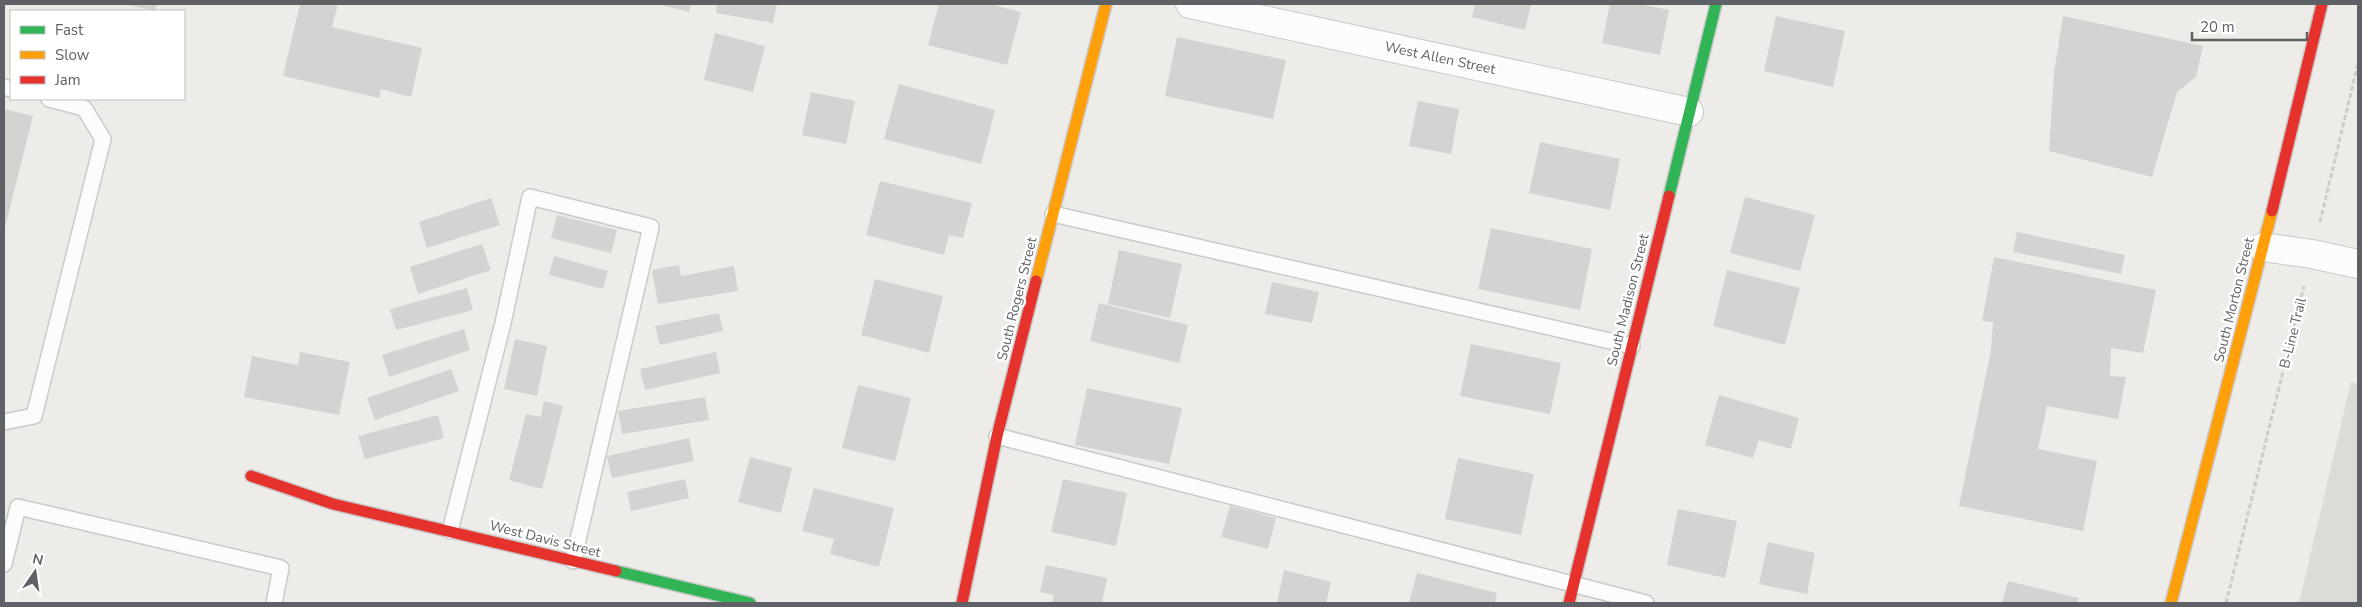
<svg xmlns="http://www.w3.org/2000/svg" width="2362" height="607" font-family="'Nunito Sans',sans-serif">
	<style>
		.industrial { fill: #dddbd8 }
		.building { fill: #d4d3d1 }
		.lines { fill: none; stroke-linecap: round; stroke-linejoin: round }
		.lane-casing { stroke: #cacaca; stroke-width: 18 }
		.street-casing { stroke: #cacaca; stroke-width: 30 }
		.fast-casing { stroke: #c9c9c9; stroke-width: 14 }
		.slow-casing { stroke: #c9c9c9; stroke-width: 14 }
		.jam-casing { stroke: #c9c9c9; stroke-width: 14 }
		.path { stroke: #c9cecb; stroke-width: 3; stroke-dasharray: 5 2.5; stroke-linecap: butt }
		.lane { stroke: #fcfcfc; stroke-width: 15 }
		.street { stroke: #fcfcfc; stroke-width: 28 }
		.fast { stroke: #30b455; stroke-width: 11 }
		.slow { stroke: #ff9f0a; stroke-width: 11 }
		.jam { stroke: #e5322d; stroke-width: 11 }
		.labels { text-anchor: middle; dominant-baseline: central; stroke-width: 5; stroke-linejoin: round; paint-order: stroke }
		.street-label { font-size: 14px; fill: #5e6166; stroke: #fff }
	</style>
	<rect width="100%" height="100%" fill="#edece8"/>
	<path class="industrial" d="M2351,382L2358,384V603H2299Z"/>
	<path class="building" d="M123,4H157L155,11Z
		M300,4H338L332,27L422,48L411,97L381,89L379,98L283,76Z
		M658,4H691L689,12Z
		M717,4H777L773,23L716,13Z
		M939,4H990L1021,12L1007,65L928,45Z
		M1475,4H1531L1525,30L1472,17Z
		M1610,4H1640L1669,10L1660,55L1602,43Z
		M1776,16L1845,31L1833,87L1764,71Z
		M2063,16L2203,46L2196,77L2177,92L2152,177L2049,151L2054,73Z
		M715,33L765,46L753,92L704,80Z
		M1177,37L1286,60L1273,119L1165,96Z
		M899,84L995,110L981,164L884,139Z
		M811,92L855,101L846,144L802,135Z
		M1418,101L1459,109L1451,154L1409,146Z
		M4,109L33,116L4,231Z
		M1540,142L1620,159L1610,210L1529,193Z
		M880,181L972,203L963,238L949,235L944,255L866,235Z
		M1745,197L1815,215L1800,271L1730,253Z
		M491,198L500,225L427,248L419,222Z
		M557,215L617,230L611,253L551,238Z
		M1491,228L1592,249L1580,310L1478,289Z
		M2017,232L2125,255L2121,274L2013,252Z
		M482,244L491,270L418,294L410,267Z
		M1119,250L1182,264L1170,318L1108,304Z
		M554,256L608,271L603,289L549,275Z
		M1994,257L2156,290L2143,353L2111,348L2110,376L2126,377L2118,419L2047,406L2038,449L2097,461L2083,531L1959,506L1991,350L1993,322L1982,321Z
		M679,265L681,276L734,266L738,291L658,304L652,270Z
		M1727,270L1800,288L1785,345L1713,326Z
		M875,279L943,296L929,353L861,335Z
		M1272,282L1319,292L1312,323L1265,314Z
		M467,288L473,310L396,330L390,309Z
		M1099,303L1188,325L1179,363L1090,341Z
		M719,313L723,331L660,345L655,326Z
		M464,329L470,350L389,377L382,355Z
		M515,339L547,346L537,396L504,389Z
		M1471,344L1561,363L1550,414L1460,396Z
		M300,352L350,362L339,415L244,397L252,356L298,365Z
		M716,352L720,373L645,390L640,369Z
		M451,369L459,391L375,420L367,398Z
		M858,385L911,398L895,461L842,448Z
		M1087,388L1182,408L1169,464L1075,445Z
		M1719,395L1799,418L1791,449L1759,440L1753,458L1705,445Z
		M705,397L709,420L622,434L618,411Z
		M544,401L563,406L542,489L509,480L526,414L541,417Z
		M438,415L444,438L365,459L358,436Z
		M689,438L694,461L612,478L607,456Z
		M750,457L792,468L781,513L738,502Z
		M1458,458L1534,474L1521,535L1445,519Z
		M685,479L689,498L631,511L627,492Z
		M1063,479L1127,493L1116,546L1051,532Z
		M814,488L894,508L879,567L830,554L834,539L802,531Z
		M1230,506L1276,518L1268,549L1221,537Z
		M1678,509L1737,521L1725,578L1667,565Z
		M1768,542L1815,553L1807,594L1759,584Z
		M1046,565L1107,578L1102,603H1052L1054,595L1040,592Z
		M1284,570L1331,582L1326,603H1277Z
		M1417,573L1497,593L1495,603H1409Z
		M2008,581L2079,598L2077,603H2002Z"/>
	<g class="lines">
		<g class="lane-casing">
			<path id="lane" d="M4,87L11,89
				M1053,214L1632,346
				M4,422L34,416L103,139L84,108L49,99
				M997,436L1646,603
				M450,531L503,323L530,197L651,227L573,561
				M4,564L18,507L281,568L274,603"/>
		</g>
		<g class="street-casing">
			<path id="street" d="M1190,4L1689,112
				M2263,247L2312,254L2358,264"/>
		</g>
		<g class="fast-casing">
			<path id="fast" d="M1669,196L1716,4
				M616,571L750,603"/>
		</g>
		<g class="slow-casing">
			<path id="slow" d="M1036,281L1106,4
				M2171,603L2272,211"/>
		</g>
		<g class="jam-casing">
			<path id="jam" d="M2272,211L2322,4
				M251,476L333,504L616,571
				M962,603L997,436L1036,281
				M1569,603L1669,196"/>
		</g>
		<path class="path" d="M2320,222L2358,63
			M2226,603L2304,286"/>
		<use href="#lane" class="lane"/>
		<use href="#street" class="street"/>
		<use href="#fast" class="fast"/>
		<use href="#slow" class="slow"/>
		<use href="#jam" class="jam"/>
	</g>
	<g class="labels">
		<g class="street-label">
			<text transform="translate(1440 58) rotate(12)">West Allen Street</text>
			<text transform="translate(1017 299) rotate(-76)">South Rogers Street</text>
			<text transform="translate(1628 300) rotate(-76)">South Madison Street</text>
			<text transform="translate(2234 300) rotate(-76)">South Morton Street</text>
			<text transform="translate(2293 333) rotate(-76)">B-Line Trail</text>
			<text transform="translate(545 539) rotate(14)">West Davis Street</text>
		</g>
	</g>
	<rect width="2362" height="607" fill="none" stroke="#5e6166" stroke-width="10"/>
	<rect x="10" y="10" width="175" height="90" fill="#ffffff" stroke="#bfc0c2"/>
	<rect x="20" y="26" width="25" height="8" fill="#30b455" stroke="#bfc0c2"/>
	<text x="55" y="35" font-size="15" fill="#5e6166">Fast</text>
	<rect x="20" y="51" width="25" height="8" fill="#ff9f0a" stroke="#bfc0c2"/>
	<text x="55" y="60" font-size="15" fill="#5e6166">Slow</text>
	<rect x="20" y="76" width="25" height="8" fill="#e5322d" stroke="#bfc0c2"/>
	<text x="55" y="85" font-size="15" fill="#5e6166">Jam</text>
	<g transform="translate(35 572) rotate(13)" stroke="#ffffff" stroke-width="4" paint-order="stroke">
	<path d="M0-4L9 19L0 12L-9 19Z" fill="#5e6166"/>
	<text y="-8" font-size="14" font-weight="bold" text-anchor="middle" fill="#5e6166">N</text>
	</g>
	<path d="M2192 32v8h115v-8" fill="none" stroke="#5e6166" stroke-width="2.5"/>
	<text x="2200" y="32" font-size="15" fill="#5e6166" stroke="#ffffff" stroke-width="4" paint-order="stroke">20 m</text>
</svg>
